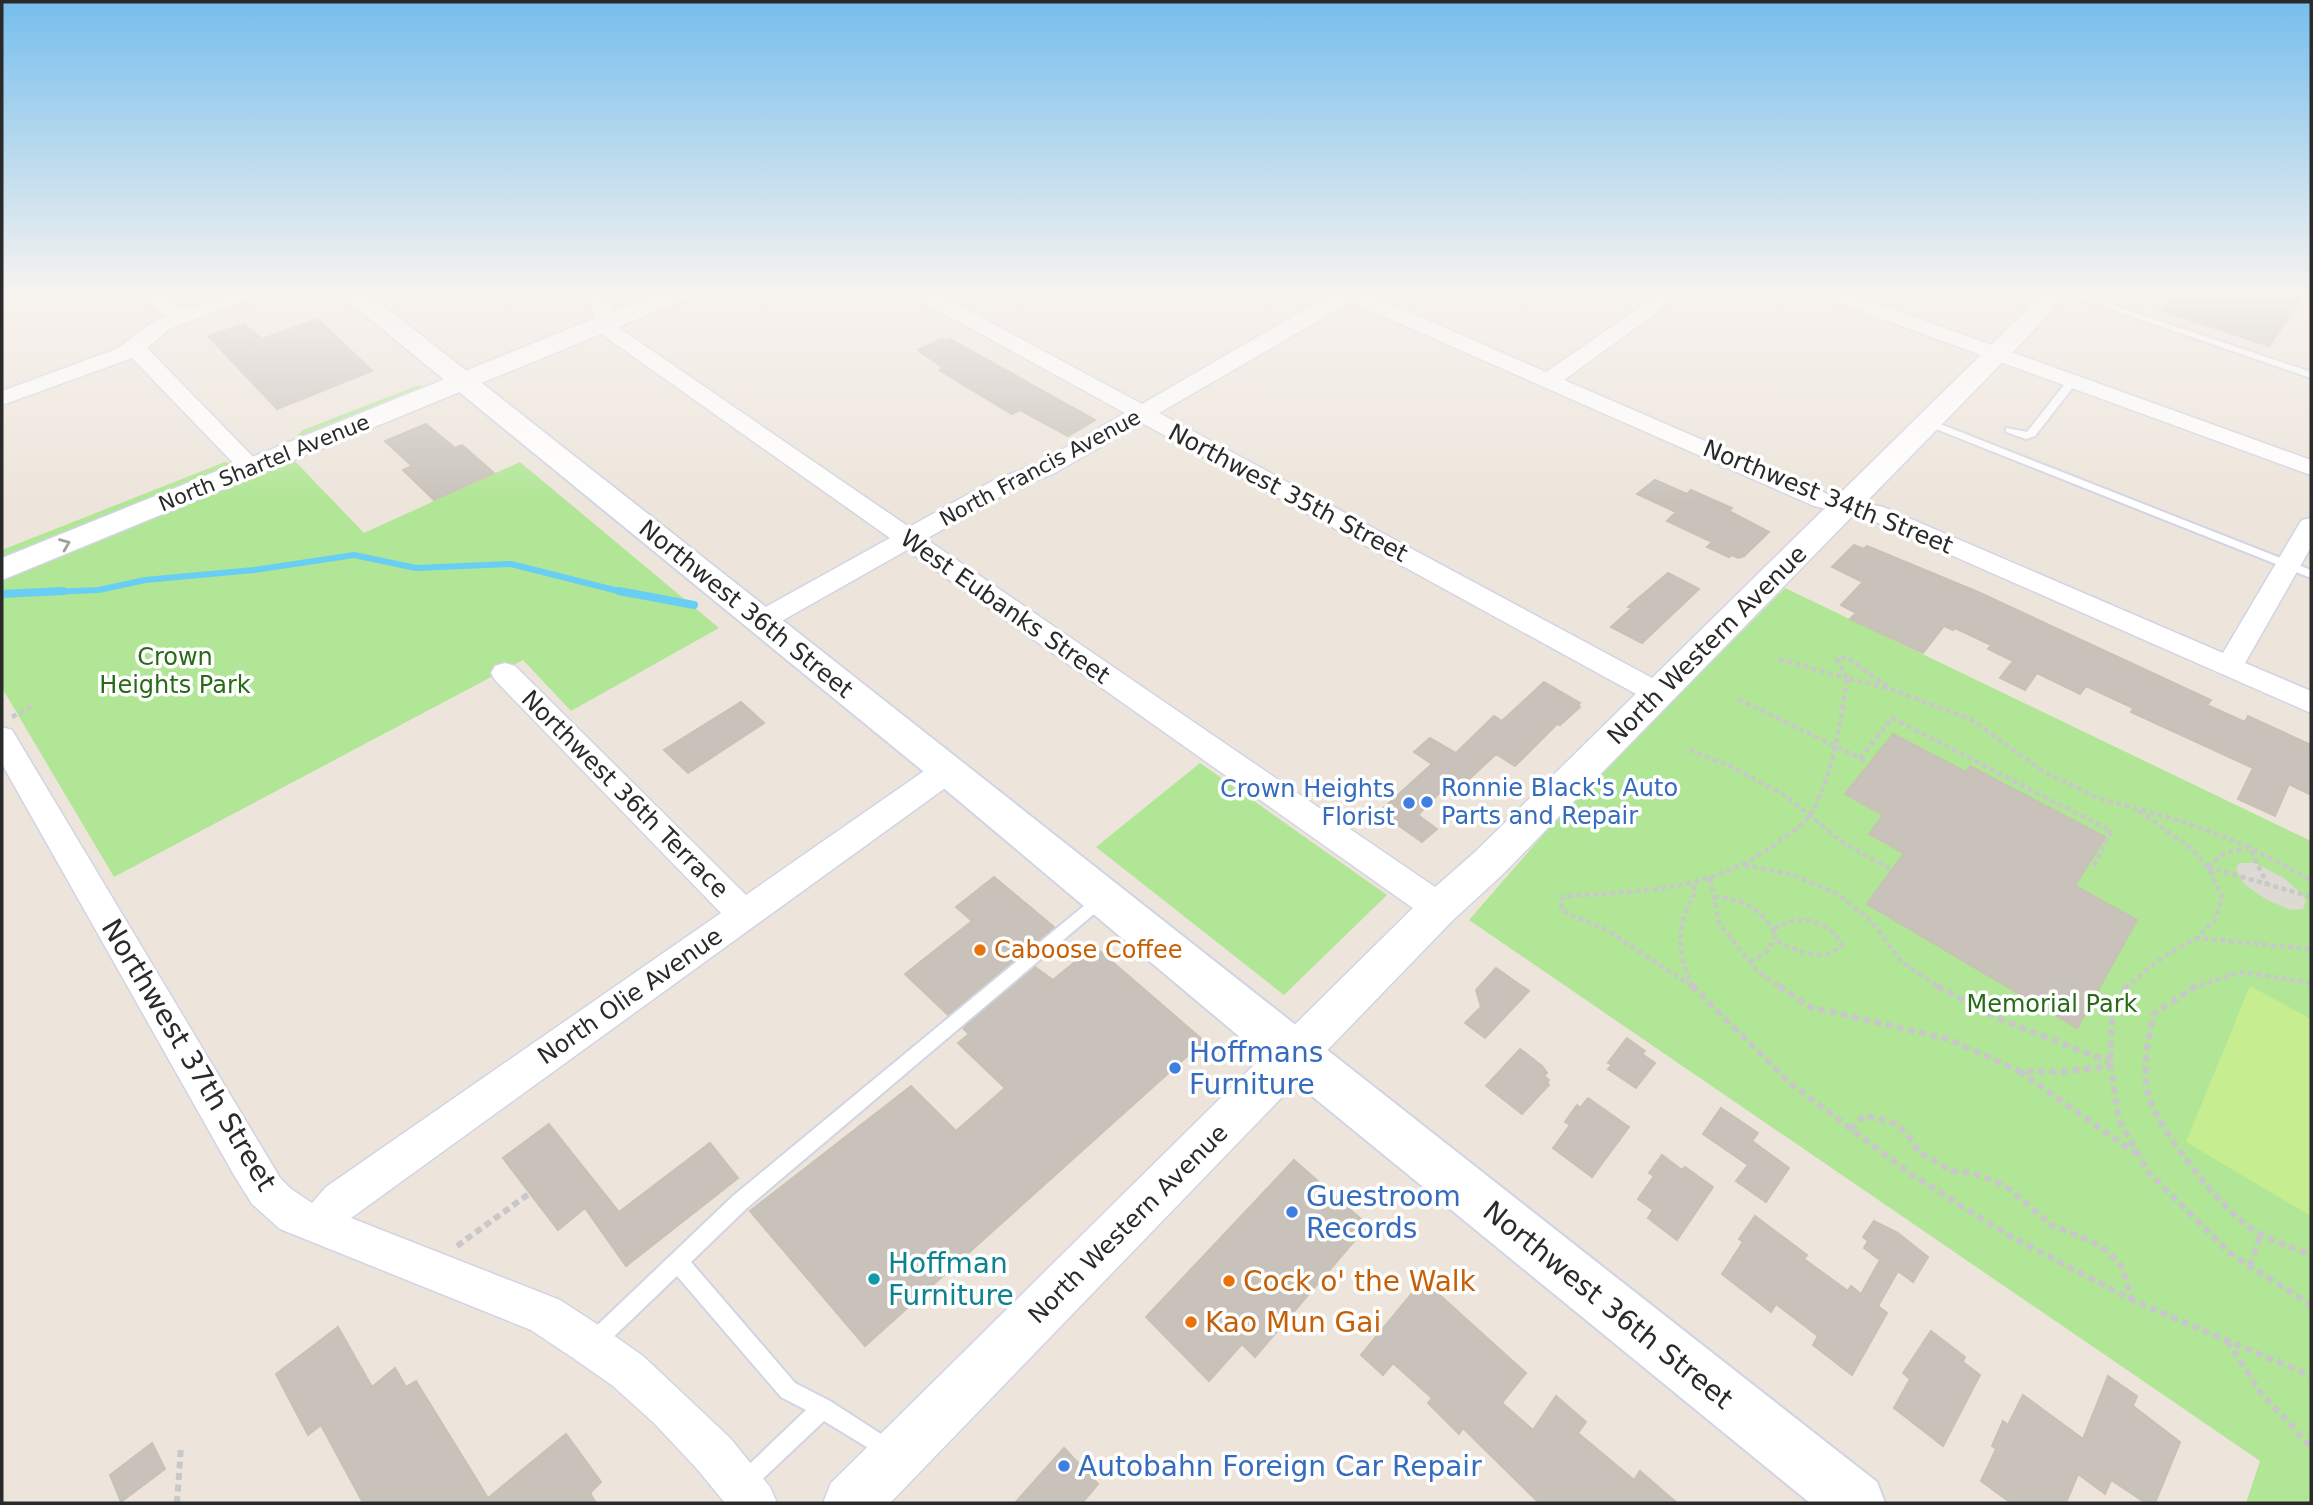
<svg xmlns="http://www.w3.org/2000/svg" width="2313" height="1505" font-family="'DejaVu Sans',sans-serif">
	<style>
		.green { fill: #b0e695 }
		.pitch { fill: #c6ee90 }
		.plaza { fill: #ddd9d3 }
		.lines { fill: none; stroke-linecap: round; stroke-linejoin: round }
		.stream-far1 { stroke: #69cef4; stroke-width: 6 }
		.stream { stroke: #69cef4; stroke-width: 8 }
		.building { fill: #c8c2bb; stroke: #c8c2b5; stroke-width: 2 }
		.service-casing { stroke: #d1d4e4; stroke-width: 4 }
		.minor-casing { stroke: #d1d4e4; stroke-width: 3 }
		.tertiary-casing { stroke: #d1d4e4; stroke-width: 3 }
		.secondary-casing { stroke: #d1d4e4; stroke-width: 4 }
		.path-far1 { stroke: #c8c8c8; stroke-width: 4.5; stroke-dasharray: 5 3.5; stroke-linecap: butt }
		.path { stroke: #c8c8c8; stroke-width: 6; stroke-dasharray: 7 4.5; stroke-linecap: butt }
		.service { fill: #fff; fill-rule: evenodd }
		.minor { fill: #fff; fill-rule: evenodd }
		.tertiary { fill: #fff; fill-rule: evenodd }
		.secondary { fill: #fff; fill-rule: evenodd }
		.oneway { stroke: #9f9f9f }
		.shop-dot { fill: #3f7fe0; stroke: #fff; stroke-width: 2.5 }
		.food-dot { fill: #e8710a; stroke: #fff; stroke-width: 2.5 }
		.culture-dot { fill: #0f9aa8; stroke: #fff; stroke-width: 2.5 }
		.labels { text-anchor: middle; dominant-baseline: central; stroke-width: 7; stroke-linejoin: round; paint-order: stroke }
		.far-street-label { font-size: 21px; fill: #2a2a2a; stroke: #fff }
		.street-label { font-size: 24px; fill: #2a2a2a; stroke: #fff }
		.park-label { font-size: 24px; fill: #286b17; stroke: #fff }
		.shop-label { font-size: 24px; fill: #366cbe; stroke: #fff; text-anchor: start }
		.food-label { font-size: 24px; fill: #c56008; stroke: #fff; text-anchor: start }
		.near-shop-label { font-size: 28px; fill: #366cbe; stroke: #fff; text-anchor: start }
		.near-street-label { font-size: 28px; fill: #2a2a2a; stroke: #fff }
		.near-culture-label { font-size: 28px; fill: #0d838f; stroke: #fff; text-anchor: start }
		.near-food-label { font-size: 28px; fill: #c56008; stroke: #fff; text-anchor: start }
	</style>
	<rect width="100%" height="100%" fill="#ede5db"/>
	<path class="green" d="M419,385L422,386L420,388L304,436L298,435L303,430Z
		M291,457L364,533L520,462L719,628L571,711L523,660L114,877L2,688V574Z
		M225,462L234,464L227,472L2,564V550Z
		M1785,588L2311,841V1503H2246L2260,1461L1469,920L1563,812Z
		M1200,763L1387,895L1284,995L1096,847Z"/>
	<path class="pitch" d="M2250,986L2311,1019V1216L2186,1142Z"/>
	<path class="plaza" d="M2239,863H2255L2284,878L2302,894L2306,901L2303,909L2291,910L2267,900L2244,884L2236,869Z"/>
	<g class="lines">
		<path class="stream-far1" d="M21,593L99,590L145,580L254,570L354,555L416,568L511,564L626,593"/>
		<path class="stream" d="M619,591L694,605
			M2,594L63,591"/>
	</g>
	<path class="building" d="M2176,292H2288L2303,297L2269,346L2160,310Z
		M318,319L372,371L277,409L208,336L244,324L262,339Z
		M941,339L946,341L950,339L1095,420L1068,436L1020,410L1012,414L939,370L943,368L918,350Z
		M426,424L455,448L462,445L494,473L434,500L403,470L412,466L385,441Z
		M1655,480L1687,494L1691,490L1732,508L1729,511L1769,532L1744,556L1738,558L1732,555L1729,557L1707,547L1712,542L1667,521L1676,512L1637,494Z
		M1854,545L1864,549L1867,546L1978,592L2211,700L2207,705L2245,722L2248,716L2311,745V795L2289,784L2275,816L2238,799L2253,768L2131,712L2133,708L2086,686L2080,694L2037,673L2025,690L2000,678L2013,661L1988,649L1991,645L1955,628L1953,630L1944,626L1923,653L1850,619L1856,613L1841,605L1863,582L1832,567Z
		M1668,573L1699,589L1642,643L1611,627L1632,608L1628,607Z
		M1544,682L1580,703L1578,705L1580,707L1560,725L1557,724L1515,766L1496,754L1464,784L1454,778L1418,815L1437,829L1422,842L1379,812L1432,764L1414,752L1430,738L1456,753L1494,716L1502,721Z
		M741,702L764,723L688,773L664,750Z
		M1893,734L1966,772L1970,766L2105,837L2075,886L2137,920L2077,1028L1867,904L1904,853L1869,834L1883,815L1845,794Z
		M994,877L1054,927L948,1015L905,974L972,921L956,907Z
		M1094,946L1204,1041L865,1346L750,1211L911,1086L956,1131L1005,1088L958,1043L969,1034L963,1028L1035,967L1053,980Z
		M1496,968L1529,991L1485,1038L1465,1023L1481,1007L1476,990Z
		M1627,1038L1645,1051L1642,1054L1655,1063L1636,1088L1608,1069L1612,1065L1608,1063Z
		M1520,1049L1542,1066L1547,1073L1544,1076L1549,1080L1547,1083L1549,1085L1522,1114L1486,1086Z
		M1588,1098L1629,1127L1592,1177L1553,1148L1570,1125L1565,1122L1577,1105L1580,1108Z
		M1721,1108L1758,1133L1752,1141L1789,1168L1766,1202L1736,1181L1748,1165L1703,1134Z
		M549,1124L619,1212L710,1143L738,1178L626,1266L585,1208L558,1230L503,1158Z
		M1662,1155L1682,1170L1685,1167L1713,1187L1677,1240L1648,1218L1653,1210L1638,1199L1654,1176L1649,1173Z
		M1294,1160L1368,1225L1255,1357L1242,1344L1209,1381L1146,1317Z
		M1755,1216L1807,1255L1804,1259L1848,1291L1851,1286L1861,1294L1880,1260L1864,1248L1868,1241L1863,1237L1874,1221L1898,1233L1928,1257L1913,1282L1898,1271L1878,1306L1887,1313L1852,1375L1813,1345L1818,1336L1776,1304L1771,1312L1722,1274L1743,1242L1739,1239Z
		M1423,1280L1526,1373L1502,1403L1533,1430L1556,1396L1586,1422L1578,1433L1634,1480L1640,1471L1677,1503H1539L1463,1428L1459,1434L1428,1403L1432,1398L1393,1363L1383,1375L1361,1355Z
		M338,1327L372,1387L395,1368L406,1387L416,1381L488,1498L566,1434L601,1482L590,1493L596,1503H363L321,1425L308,1435L276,1374Z
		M1931,1331L1965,1357L1963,1362L1980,1375L1943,1446L1894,1408L1910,1379L1903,1373Z
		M2108,1376L2137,1396L2133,1406L2180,1442L2155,1503H2146L2111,1480L2105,1494L2078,1474L2066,1503H2011L1981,1481L1996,1449L1992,1446L2003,1421L2008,1425L2023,1395L2083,1439Z
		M152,1443L165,1469L121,1502L110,1475Z
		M1064,1448L1098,1484L1082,1503H1015Z"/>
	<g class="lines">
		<g class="service-casing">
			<path id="service" d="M2060,292H2074L2311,372V378Z
				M2072,379L2077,382L2035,436L2026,439L2006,432V428L2027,432L2068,380Z
				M1930,420L2311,570V578L1926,425L1925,423Z
				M1102,893L1107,895L1110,899L1107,903L747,1208L691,1262L795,1383L830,1401L895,1443L898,1450L895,1457L888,1460L824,1421L751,1490L744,1494L737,1490L733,1483L737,1476L806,1410L781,1397L677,1276L601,1349L594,1352L587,1349L584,1342L587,1335L733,1196L1097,895Z"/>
		</g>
		<g class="minor-casing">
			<path id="minor" d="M139,292H161L183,310L235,292H264L261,296L171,328L147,348L259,463L263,468L259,473H243L132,358L2,405V391L111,351C131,342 146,323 166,316Z
				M580,292L604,293L619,328L909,527L994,480L1037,464L1125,413L912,296L909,292H934L1142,404L1335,292H1363L1546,372L1662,292H1685L1564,380L1832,496L1883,507L2223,653L2298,526L2302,520L2311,518V547L2245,663L2311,691V713L1869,519L1814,506L1351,302L1159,413L1667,686L1671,693L1667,700L1657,703L1647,700L1142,423L1053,474L1012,490L926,539L1451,898L1456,908L1451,918L1439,922L1427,918L907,550L771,627L761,630L751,627L748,621L751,615L890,538L603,335L588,300Z
				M1816,292H1845L2311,460V475L1819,296Z
				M505,663L515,666L746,895L937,762L948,759L959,762L963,770L959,778L351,1218L560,1300L606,1330L643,1356L730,1438L770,1487L777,1503H725L698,1470L654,1423L613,1386L576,1360L531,1330L280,1229L252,1204L234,1175L2,764V727L12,730L280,1178L291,1189L312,1203L326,1187L721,913L495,680L491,673L495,666Z"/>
		</g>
		<g class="tertiary-casing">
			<path id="tertiary" d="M660,292H694L691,297L2,580V558Z
				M2045,292H2071L1503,874L1453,920L890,1503H823L831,1483L1425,896L1475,852Z"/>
		</g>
		<g class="secondary-casing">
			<path id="secondary" d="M337,292H366C870,688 1372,1087 1877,1482L1885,1503H1810L1247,1043L934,780Z"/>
		</g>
		<path class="path-far1" d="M1779,659L1846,678
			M1847,678L1837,659L1846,657L1887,686
			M1738,699L1866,761
			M12,717L32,706
			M1689,750L1730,766L1786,796L1842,842L1892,870
			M1860,758L1892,718L2111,831L2093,867
			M2139,811L2193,850L2208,867L2222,897L2216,919L2197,938L2311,949
			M1744,865L1794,875L1839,895L1871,921L1902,962L1940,988
			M2208,867L2311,897
			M2208,867L2223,854L2249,847L2267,884
			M1710,878L1719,923L1756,970L1782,988
			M1693,886L1696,891C1676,924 1675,953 1694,988
			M1714,897C1743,898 1761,910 1776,934L1767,952L1749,962
			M1774,929C1798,913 1828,919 1842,945C1821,965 1797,950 1774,940
			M1692,986L1605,929L1570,915L1561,908L1563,896C1644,891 1713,892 1781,840C1791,832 1806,824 1812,812C1834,771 1840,723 1847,678L1891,689L1970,719L2043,771L2098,798L2181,821L2219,835L2249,847L2311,880
			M2125,988L2166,955L2197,938
			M2191,988L2241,972L2311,983"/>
		<path class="path" d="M1692,986L1790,1083L1912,1175L2008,1235L2132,1300L2311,1376
			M1779,986L1810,1007L1948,1039L2019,1071L2058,1072L2110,1066
			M1937,986L2002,1020L2110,1062
			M2126,986L2112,1021L2110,1062L2119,1121L2149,1173L2231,1254L2311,1305
			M2196,986L2154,1014C2148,1039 2142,1067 2148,1094C2155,1126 2223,1211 2252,1229C2269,1240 2292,1247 2311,1255
			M2019,1071L2135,1153
			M1850,1129L1865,1115L1894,1123L1908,1135L1919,1152L1951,1171L1973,1173L1997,1182L2011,1190L2051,1225L2089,1240L2107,1251L2122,1267L2132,1300
			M457,1246L530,1193
			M2250,1266L2261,1233
			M2227,1341L2261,1393L2311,1447
			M177,1503L181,1446"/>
		<use href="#service" class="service"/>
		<use href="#minor" class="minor"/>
		<use href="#tertiary" class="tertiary"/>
		<use href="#secondary" class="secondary"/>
	</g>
	<defs><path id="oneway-chevron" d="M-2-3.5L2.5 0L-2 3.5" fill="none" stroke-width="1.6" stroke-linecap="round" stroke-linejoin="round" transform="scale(1.75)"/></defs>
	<use class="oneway" href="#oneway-chevron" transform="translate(65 544) rotate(-22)"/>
	<linearGradient id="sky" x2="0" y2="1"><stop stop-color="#75beed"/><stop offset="0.58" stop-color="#f7f3ef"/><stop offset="1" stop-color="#f7f3ef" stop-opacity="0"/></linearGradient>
	<rect width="2313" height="503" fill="url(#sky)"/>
	<g class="shop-dot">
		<circle cx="1427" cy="802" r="7"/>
		<circle cx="1409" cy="803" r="7"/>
		<circle cx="1175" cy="1068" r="7"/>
		<circle cx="1292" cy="1212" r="7"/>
		<circle cx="1064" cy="1466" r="7"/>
	</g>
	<g class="food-dot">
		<circle cx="980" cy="950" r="7"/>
		<circle cx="1229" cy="1281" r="7"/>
		<circle cx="1191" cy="1322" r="7"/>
	</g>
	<circle class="culture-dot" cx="874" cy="1279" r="7"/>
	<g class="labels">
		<g class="far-street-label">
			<text transform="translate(264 463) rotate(-22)">North Shartel Avenue</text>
			<text transform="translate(1040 468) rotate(-28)">North Francis Avenue</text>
		</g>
		<g class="street-label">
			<text transform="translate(1288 493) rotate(28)">Northwest 35th Street</text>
			<text transform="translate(1828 497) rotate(22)">Northwest 34th Street</text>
			<text transform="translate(1005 607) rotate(35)">West Eubanks Street</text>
			<text transform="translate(746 609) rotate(39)">Northwest 36th Street</text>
			<text transform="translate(1707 645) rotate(-45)">North Western Avenue</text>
			<text transform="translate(625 794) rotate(45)">Northwest 36th Terrace</text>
			<text transform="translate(630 996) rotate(-35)">North Olie Avenue</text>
			<text transform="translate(1128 1224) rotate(-45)">North Western Avenue</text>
		</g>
		<g class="park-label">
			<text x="175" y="657">Crown<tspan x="175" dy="28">Heights Park</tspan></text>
			<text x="2052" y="1004">Memorial Park</text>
		</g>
		<g class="shop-label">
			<text x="1441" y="788">Ronnie Black's Auto<tspan x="1441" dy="28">Parts and Repair</tspan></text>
			<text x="1395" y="789" text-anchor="end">Crown Heights<tspan x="1395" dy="28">Florist</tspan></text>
		</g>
		<g class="food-label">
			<text x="994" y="950">Caboose Coffee</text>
		</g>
		<g class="near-shop-label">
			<text x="1189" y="1052">Hoffmans<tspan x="1189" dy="32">Furniture</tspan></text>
			<text x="1306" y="1196">Guestroom<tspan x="1306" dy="32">Records</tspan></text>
			<text x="1078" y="1466">Autobahn Foreign Car Repair</text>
		</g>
		<g class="near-street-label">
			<text transform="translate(189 1055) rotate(59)">Northwest 37th Street</text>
			<text transform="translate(1608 1305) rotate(39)">Northwest 36th Street</text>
		</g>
		<g class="near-culture-label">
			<text x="888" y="1263">Hoffman<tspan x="888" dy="32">Furniture</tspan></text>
		</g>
		<g class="near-food-label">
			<text x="1243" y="1281">Cock o' the Walk</text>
			<text x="1205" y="1322">Kao Mun Gai</text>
		</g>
	</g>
	<rect width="2313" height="1505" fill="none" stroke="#2a2a2a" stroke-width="7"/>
</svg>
